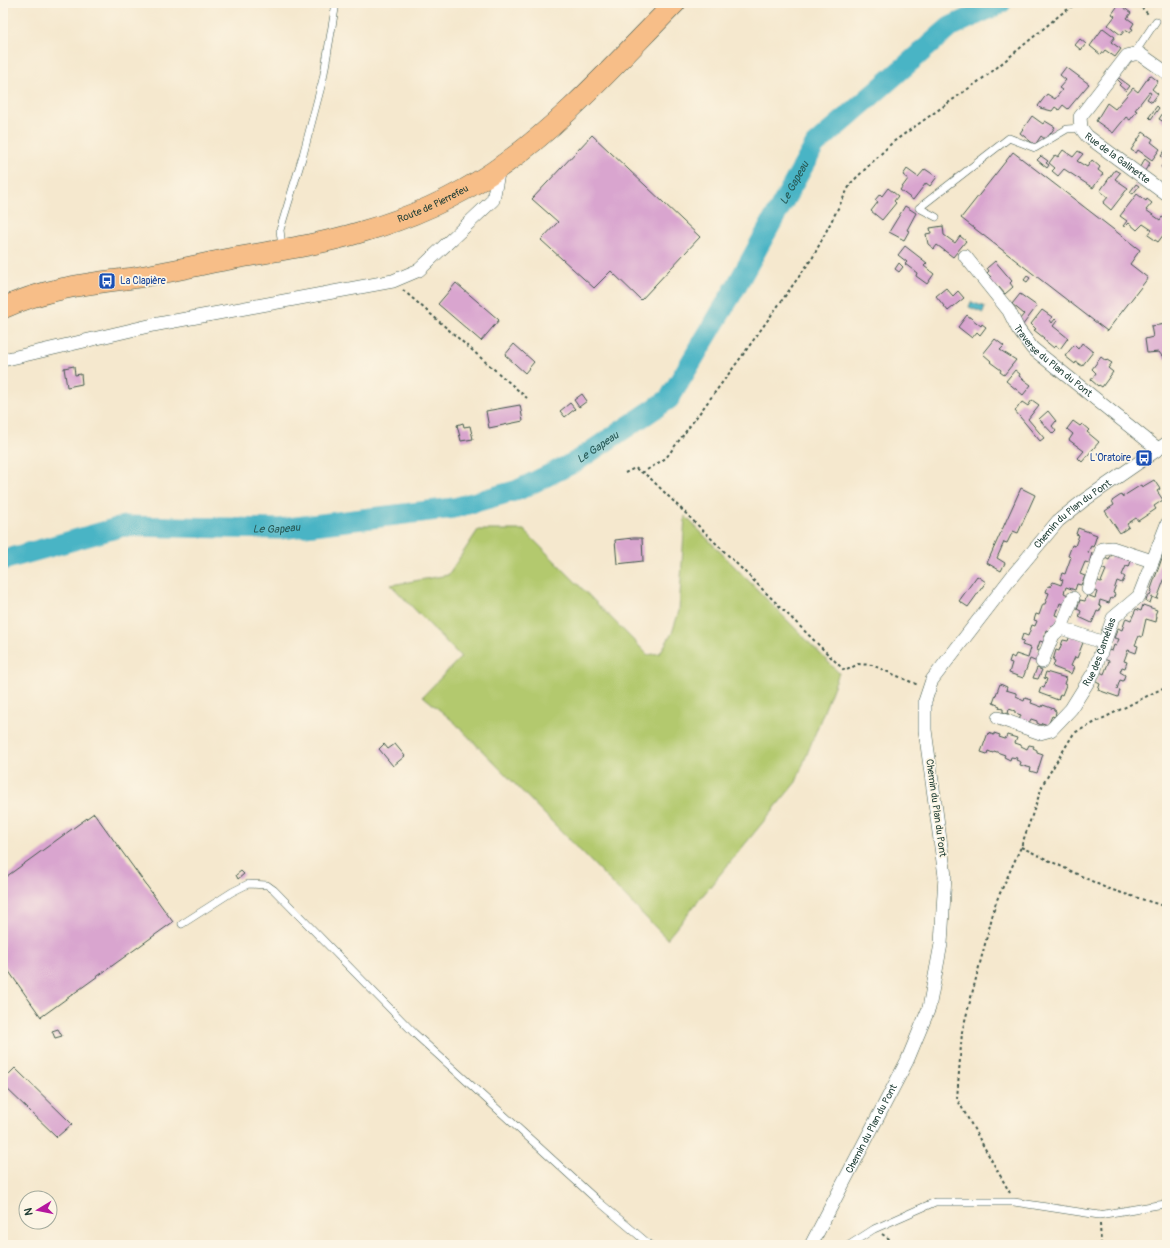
<svg xmlns="http://www.w3.org/2000/svg" width="1170" height="1248" font-family="Pangolin,sans-serif">
	<style>
		.green { fill: #b3c96e; stroke: #698351 }
		.water { fill: #48b4c5; stroke: #34787c }
		.lines { fill: none; stroke-linecap: round; stroke-linejoin: round }
		.river { stroke: #48b4c5; stroke-width: 21 }
		.building { fill: #d9a5cf }
		.lane-casing { stroke: #3f574b; stroke-width: 8 }
		.street-casing { stroke: #3f574b; stroke-width: 14 }
		.primary-casing { stroke: #3f574b; stroke-width: 22 }
		.path { stroke: #3f574b; stroke-width: 2; stroke-dasharray: 3 3; stroke-linecap: butt }
		.lane { stroke: #fff; stroke-width: 7 }
		.street { stroke: #fff; stroke-width: 13 }
		.primary { stroke: #f7be88; stroke-width: 21 }
		.labels { text-anchor: middle; dominant-baseline: central; stroke-width: 3.5; stroke-linejoin: round; paint-order: stroke }
		.street-label { font-size: 10px; fill: #1f3d34; stroke: #fcf5e5 }
		.transit-label { font-size: 10px; fill: #164399; stroke: #fcf5e5; text-anchor: start }
		.water-label { font-size: 11px; font-style: italic; fill: #295b58; stroke: #fcf5e5 }
	</style>
	<rect width="100%" height="100%" fill="#fcf5e5"/>
	<filter id="ink" filterUnits="userSpaceOnUse"><feTurbulence type="fractalNoise" baseFrequency=".025" numOctaves="2"/><feDisplacementMap in="SourceGraphic" scale="8" xChannelSelector="R" yChannelSelector="G"/><feConvolveMatrix kernelMatrix="1 2 1 2 8 2 1 2 1" color-interpolation-filters="sRGB"/></filter>
	<filter id="wash" filterUnits="userSpaceOnUse"><feTurbulence type="fractalNoise" baseFrequency=".012" numOctaves="4" result="noise"/><feDisplacementMap in="SourceGraphic" scale="16" xChannelSelector="R" yChannelSelector="G"/><feGaussianBlur stdDeviation="0.9" result="paint"/><feColorMatrix in="noise" values="0 0 0 0 0 0 0 0 0 0 0 0 0 0 0 0 0 1.4 0 .05"/><feComposite in="paint" operator="in"/></filter>
	<g filter="url(#wash)">
		<rect width="100%" height="100%" fill="#f5e8ce"/>
		<path class="green" d="M685,516L839,673L796,782L667,939L454,722L423,696L461,657L391,585L448,575L478,530H524L648,655L660,653L672,633L679,611Z"/>
		<path class="water" d="M971,302L985,307L983,313L969,307Z"/>
		<g class="lines">
			<path class="river" id="s1" d="M3,560L124,526L280,529L454,508L518,490L575,462L669,399L734,290L815,145L950,27L1001,3"/>
		</g>
		<g id="blocks">
			<path class="building" d="M1119,4L1131,13L1127,18L1134,23L1131,28L1133,29L1130,33L1125,30L1121,35L1108,25L1115,16L1112,14Z
				M1103,28L1115,37L1111,42L1121,49L1115,57L1105,50L1101,55L1090,46Z
				M1080,39L1086,44L1081,50L1075,45Z
				M1066,67L1089,84L1068,109L1063,105L1059,110L1055,107L1052,111L1040,108L1038,106L1047,94L1055,99L1062,90L1059,88L1066,80L1060,75Z
				M1150,75L1158,81L1152,89L1158,94L1152,102L1147,99L1151,93L1149,92L1135,110L1137,111L1130,120L1126,117L1113,133L1096,121L1107,103L1115,109L1133,88L1138,92Z
				M1119,78L1130,86L1126,91L1119,85L1121,83L1117,79Z
				M1157,106L1159,108L1151,119L1149,117Z
				M1167,107V124L1159,119Z
				M1032,116L1043,124L1045,121L1055,127L1046,140L1041,136L1035,145L1020,133Z
				M1143,132L1153,139L1151,142L1160,149L1152,160L1138,150L1136,153L1131,150Z
				M592,135L700,237L641,300L611,271L594,288L541,240L558,222L532,199Z
				M1167,148V174L1164,172L1165,170L1161,167L1166,160L1161,156Z
				M1063,150L1073,157L1078,151L1083,154L1077,161L1087,167L1092,160L1100,167L1098,170L1103,174L1093,188L1064,169L1058,176L1052,171L1055,168L1049,163L1055,155L1058,157Z
				M1013,152L1140,250L1130,264L1148,278L1107,331L961,218Z
				M1041,156L1048,161L1046,163L1049,165L1047,168L1037,160Z
				M1145,159L1150,163L1144,172L1139,168Z
				M907,169L918,177L925,169L937,177L930,186L926,183L913,200L900,190L908,179L903,175Z
				M1115,170L1120,173L1115,179L1128,188L1111,210L1103,203L1108,197L1100,191Z
				M1136,184L1139,186L1133,194L1130,192Z
				M888,188L898,196L894,201L896,203L882,220L871,211L878,202L875,200L880,194L882,196Z
				M1137,194L1146,201L1147,199L1152,203L1146,210L1160,220L1162,217L1167,220V230L1158,242L1148,235L1152,230L1143,224L1137,230L1129,223L1125,227L1123,226L1127,221L1120,216Z
				M905,206L916,213L907,230L909,231L904,240L889,232Z
				M943,226L944,235L955,243L960,236L966,241L953,257L937,245L934,249L928,244L926,234L931,233L930,228Z
				M905,246L927,263L924,266L934,274L927,284L916,276L917,273L905,264L907,262L898,255Z
				M995,261L1012,281L1010,283L1013,287L1005,294L998,286L995,289L987,280L991,277L987,273L989,271L987,268Z
				M899,263L903,267L899,272L895,269Z
				M1027,276L1030,278L1027,282L1024,280Z
				M456,283L499,320L481,341L438,304Z
				M946,288L953,296L958,291L964,298L948,311L936,296Z
				M1020,294L1037,306L1022,326L1019,320L1024,314L1012,304Z
				M1042,310L1052,317L1050,320L1052,323L1055,319L1057,321L1053,326L1068,338L1060,349L1056,346L1054,348L1043,339L1044,338L1034,330L1036,329L1031,324Z
				M967,315L981,326L982,324L986,327L980,335L977,332L972,338L958,327Z
				M1167,324V336H1165L1167,343V359L1165,360L1159,352L1147,353L1145,339L1153,337L1151,326Z
				M995,339L1004,346L1000,350L1016,360L1004,375L1000,372L1001,370L990,362L991,361L983,354Z
				M1082,343L1093,352L1082,366L1076,362L1075,364L1065,356L1074,345L1078,349Z
				M514,344L534,362L525,373L505,355Z
				M1101,357L1106,361L1107,360L1112,363L1108,368L1113,372L1102,387L1099,385L1098,386L1091,380L1096,373L1092,369Z
				M74,366L75,375L81,374L82,384L67,387L64,368Z
				M1015,370L1020,374L1019,376L1031,385L1023,395L1006,381Z
				M582,394L587,401L579,407L574,400Z
				M1032,400L1039,405L1028,419L1044,438L1040,441L1015,411L1022,402L1028,406Z
				M570,403L575,409L565,417L560,411Z
				M520,405L523,421L489,428L486,411Z
				M1048,411L1056,421L1052,426L1056,431L1053,434L1039,419Z
				M1073,421L1080,426L1082,424L1089,430L1087,432L1099,442L1082,462L1078,458L1084,451L1069,440L1073,434L1067,429Z
				M463,423L464,427L470,426L473,439L461,441L457,425Z
				M1154,480L1160,489L1157,491L1163,500L1154,506L1156,509L1138,521L1136,518L1127,524L1129,527L1120,533L1105,511L1114,505L1112,501L1121,495L1122,497L1141,485L1142,487Z
				M1021,488L1035,495L1018,533L1013,531L1007,543L1004,542L997,558L1005,563L1001,571L987,563Z
				M1078,528L1097,535L1093,547L1091,546L1088,552L1092,553L1089,563L1085,562L1080,574L1085,576L1081,585L1077,584L1075,590L1066,587L1064,593L1068,595L1065,605L1060,603L1058,609H1057L1055,615L1059,616L1055,626L1051,625L1049,631L1046,630L1044,636L1048,638L1046,643L1040,641L1037,650L1041,652L1037,662L1030,659L1023,678L1009,673L1012,663L1009,662L1011,656L1014,658L1016,654L1028,658L1031,648L1022,645L1024,641L1021,640L1023,634L1028,636L1032,625L1035,626L1037,621L1034,620L1036,614L1039,615L1043,604H1045L1049,593L1046,592L1048,586L1050,587L1053,582L1061,585L1063,580L1060,579L1062,573L1065,574L1071,557L1068,556L1072,545L1075,546L1079,535L1076,534Z
				M633,538H642L643,561L617,564L615,540Z
				M1167,544V572L1157,599L1152,597L1150,603L1146,601L1148,595L1150,596L1152,590L1151,589Z
				M1112,554L1131,561L1129,567L1126,566L1122,575L1125,577L1122,583L1117,581L1113,593L1115,594L1113,599L1111,598L1109,603L1100,600L1099,605L1102,606L1099,612L1097,611L1092,623L1079,617L1081,611L1077,609L1080,600L1085,601L1087,595L1095,598L1097,592L1093,590L1096,580L1101,582L1106,570L1101,568L1105,558L1109,560Z
				M977,576L986,582L968,607L959,601Z
				M1143,605L1157,610L1155,615L1157,616L1156,622L1146,619L1142,637L1139,636L1135,645L1138,646L1136,653L1128,650L1124,661L1127,662L1125,668L1122,667L1120,672L1125,675L1123,681L1120,680L1117,689L1120,690L1118,697L1098,690L1100,684L1096,682L1100,672L1104,674L1109,661L1104,659L1108,650L1112,651L1114,645L1116,646L1119,639L1114,638L1118,628L1122,630L1126,618L1131,620L1136,609L1141,611Z
				M1070,635L1084,640L1077,658L1075,657L1071,666L1074,667L1071,674L1053,667L1055,661L1053,660L1056,650L1059,651L1063,640L1068,641Z
				M1037,668L1042,670L1038,679L1033,678Z
				M1046,672L1066,678L1064,684L1066,685L1062,695L1060,694L1058,700L1039,693L1041,687L1044,688L1047,679L1044,678Z
				M1000,684L1007,687L1006,690L1016,693V696L1020,698V699L1024,701L1025,698L1032,700L1031,703L1042,707L1043,705L1054,709V710L1056,711L1055,717L1052,716L1048,725L1042,723L1041,725L1037,723V721L1031,719L1029,723L1019,720L1021,715L1015,713V711L1009,709L1008,714L1003,712V709L999,708L1000,706L993,703Z
				M988,733L994,735V733L1000,735L999,737L1005,739L1007,735L1017,738L1015,743L1021,745V746L1027,749L1029,745L1034,746L1033,748L1037,750V752L1043,754L1037,773L1030,771L1031,768L1020,765L1021,762L1016,760L1017,758L1011,757L1010,760L1004,757L1005,755L994,751L993,753L988,751L987,754L981,752Z
				M384,744L388,749L395,744L405,756L393,766L379,749Z
				M94,813L173,922L41,1017L3,963V879Z
				M241,871L244,874L238,879L236,875Z
				M58,1029L62,1036L55,1038L52,1031Z
				M15,1068L72,1124L57,1137L3,1085V1080Z"/>
		</g>
	</g>
	<g filter="url(#ink)">
		<use href="#blocks" fill-opacity="0" stroke="#3f574b" stroke-width="1"/>
		<g class="lines">
			<g class="lane-casing">
				<path id="lane" d="M1134,54L1156,21
					M936,217L919,208L1009,138L1035,148L1067,129L1081,128
					M282,247L280,230L303,155L323,79L336,3
					M182,924L232,892L248,884L267,885L274,890L414,1033L598,1201L650,1245
					M849,1245L874,1229L935,1202H1014L1099,1215L1158,1205L1167,1204"/>
			</g>
			<g class="street-casing">
				<g id="street">
					<path id="s2" d="M1167,73L1140,54H1134L1127,56L1080,117L1081,128L1087,136L1167,195"/>
					<path id="s3" d="M965,256L1009,311L1018,329L1032,348L1158,449"/>
					<path d="M3,360L153,325L393,281L419,270L493,200L499,168"/>
					<path d="M1088,589L1102,549L1112,548L1152,561"/>
					<path d="M1073,598L1061,628L1104,643"/>
					<path d="M1042,662L1053,635L1061,628"/>
					<path id="s4" d="M998,718L1040,733L1051,730L1071,709L1094,672L1113,618L1139,596L1167,524"/>
					<path id="s5" d="M811,1245L907,1061L929,1008L941,944L945,876L925,730V701L932,680L1014,574L1058,521L1083,501L1167,443"/>
				</g>
			</g>
			<g class="primary-casing">
				<g id="primary">
					<path id="s6" d="M3,308C42,290 83,284 125,279C156,275 188,267 219,261C266,252 315,246 361,232C407,219 453,199 493,172C562,125 617,62 675,3"/>
				</g>
			</g>
			<path class="path" d="M1137,3L1149,15
				M403,290L527,398
				M625,473L635,468L649,477L845,671L858,664L872,665L918,685
				M642,473L666,458L742,356L813,257L851,183L893,142L989,74L1061,14L1077,3
				M1021,847L1106,888L1167,907
				M1010,1193L957,1099L962,1032L996,902L1021,847L1043,784L1074,733L1167,686
				M1100,1224L1101,1245
				M882,1234L898,1245"/>
			<use href="#lane" class="lane"/>
			<use href="#street" class="street"/>
			<use href="#primary" class="primary"/>
		</g>
	</g>
	<defs>
		<g id="bus-square" transform="scale(0.9)"><rect x="-9" y="-9" width="18" height="18" rx="4" fill="#1a4fb4" stroke="#fcf5e5"/><path d="M-5-6H5V4H4V6H2V4H-2V6H-4V4H-5ZM-3.5-4V0h7V-4ZM-3.5 1.2v1.5H-2V1.2ZM2 1.2v1.5H3.5V1.2Z" fill="#fff"/></g>
	</defs>
	<g fill-rule="evenodd">
		<use href="#bus-square" x="107" y="281"/>
		<use href="#bus-square" x="1144" y="458"/>
	</g>
	<g class="labels">
		<g class="street-label">
			<text stroke="none"><textPath href="#s2" startOffset="182">Rue de la Galinette</textPath></text>
			<text stroke="none"><textPath href="#s6" startOffset="444">Route de Pierrefeu</textPath></text>
			<text stroke="none"><textPath href="#s3" startOffset="138">Traverse du Plan du Pont</textPath></text>
			<text stroke="none"><textPath href="#s5" startOffset="815">Chemin du Plan du Pont</textPath></text>
			<text stroke="none"><textPath href="#s4" startOffset="149">Rue des Camélias</textPath></text>
			<text transform="translate(936 808) rotate(82)">Chemin du Plan du Pont</text>
			<text stroke="none"><textPath href="#s5" startOffset="131">Chemin du Plan du Pont</textPath></text>
		</g>
		<g class="transit-label">
			<text x="120" y="281">La Clapière</text>
			<text x="1131" y="458" text-anchor="end">L'Oratoire</text>
		</g>
		<g class="water-label">
			<text stroke="none"><textPath href="#s1" startOffset="950">Le Gapeau</textPath></text>
			<text stroke="none"><textPath href="#s1" startOffset="614">Le Gapeau</textPath></text>
			<text stroke="none"><textPath href="#s1" startOffset="278">Le Gapeau</textPath></text>
		</g>
	</g>
	<rect width="1170" height="1248" fill="none" stroke="#fcf5e5" stroke-width="16"/>
	<g transform="translate(38 1210) rotate(260)"><circle r="19" fill="#fcf5e5" stroke="#a4ab9e"/>
	<path d="M0-3L7 15L0 10L-7 15Z" fill="#b5179e"/>
	<text y="-6" font-size="11" font-weight="bold" text-anchor="middle" fill="#1f3d34">N</text>
	</g>
</svg>
